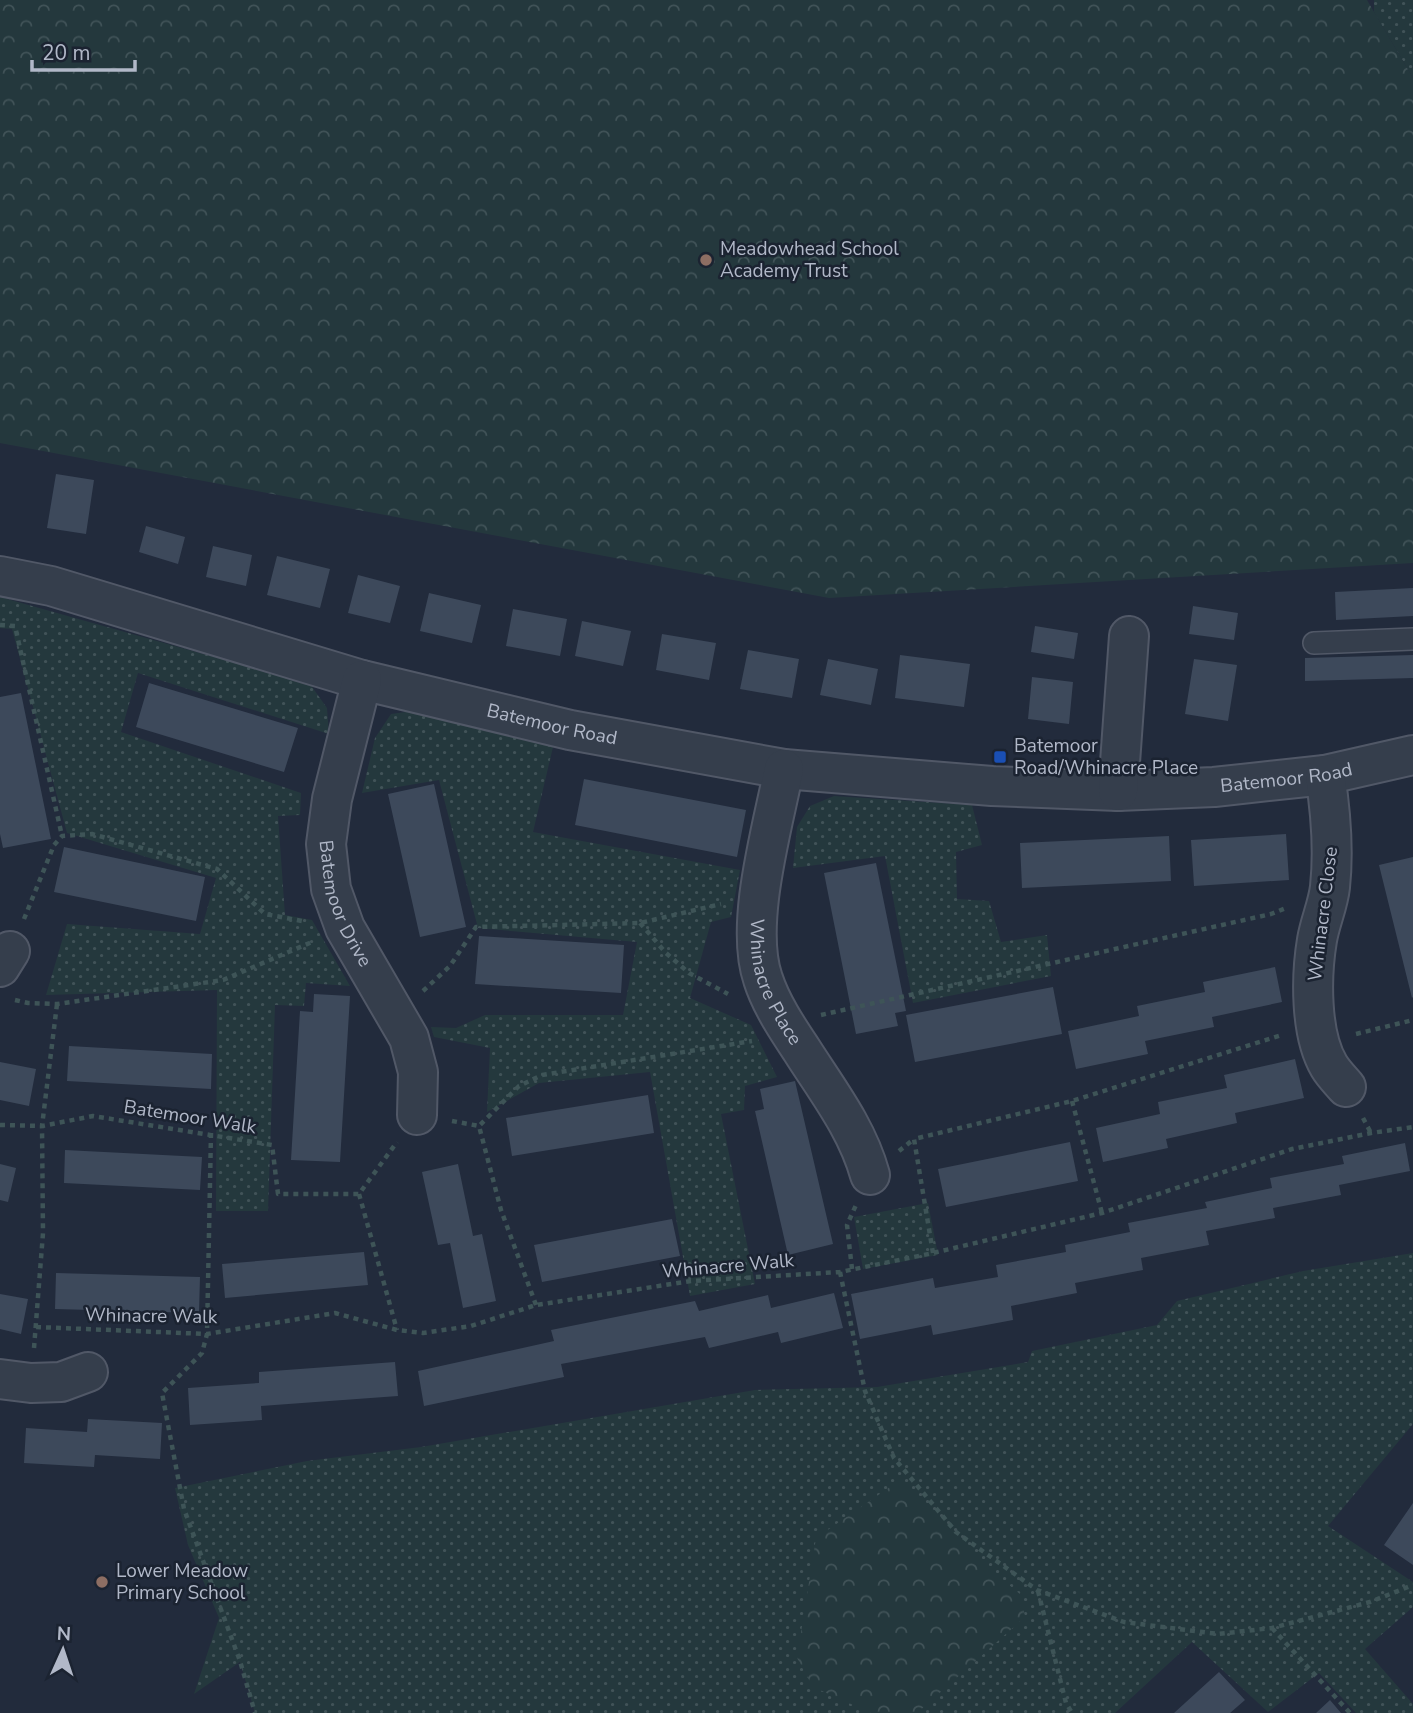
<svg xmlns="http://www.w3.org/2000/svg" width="1413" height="1713" font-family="'Nunito Sans',sans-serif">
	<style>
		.grass { fill: url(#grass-dots) }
		.park { fill: url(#park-crowns) }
		.building { fill: #3d495b }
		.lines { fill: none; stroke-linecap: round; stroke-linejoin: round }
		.lane-casing { stroke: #515867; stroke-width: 24 }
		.street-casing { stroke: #515867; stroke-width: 42 }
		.path { stroke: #3e5457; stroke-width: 4.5; stroke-dasharray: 5 5; stroke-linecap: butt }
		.lane { stroke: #353e4c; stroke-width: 21 }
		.street { stroke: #353e4c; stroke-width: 38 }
		.education-dot { fill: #8d6e63; stroke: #1b2331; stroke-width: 2.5 }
		.transit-dot { fill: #1a4fb4; stroke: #1b2331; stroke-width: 2.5 }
		.labels { text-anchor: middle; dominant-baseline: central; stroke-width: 5; stroke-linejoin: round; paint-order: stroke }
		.poi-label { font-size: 19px; fill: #b1b8c8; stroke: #1b2331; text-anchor: start }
		.street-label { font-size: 19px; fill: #b1b8c8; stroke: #1b2331 }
	</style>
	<defs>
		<pattern id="grass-dots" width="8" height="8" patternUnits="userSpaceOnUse" patternTransform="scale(1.75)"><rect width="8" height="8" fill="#24383d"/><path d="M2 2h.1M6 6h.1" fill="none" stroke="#415358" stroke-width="1.8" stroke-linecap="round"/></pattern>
		<pattern id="park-crowns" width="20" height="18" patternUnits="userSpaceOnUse" patternTransform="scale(1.75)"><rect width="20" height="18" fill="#24383d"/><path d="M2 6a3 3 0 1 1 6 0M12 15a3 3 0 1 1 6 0" fill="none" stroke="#415358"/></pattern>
	</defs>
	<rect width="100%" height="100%" fill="#222b3c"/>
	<path class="grass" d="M1374,0H1413V78L1374,12Z
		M0,597L310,684L327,708L329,734L138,673L121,732L301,793L300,815L278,816L285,915L312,920L350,986L306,983L304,1006L275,1005L268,1211H216L217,990L46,995L67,924L200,934L216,878L67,833L12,629L0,628Z
		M413,711L553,747L533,832L740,870L731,917L711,922L690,998L751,1025L777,1077L745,1086L744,1110L721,1114L755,1284L690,1296L650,1072L539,1083L487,1112L490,1048L434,1037L431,1027L456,1028L485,1015H623L637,942L478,928L439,780L362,793L375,738L391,714Z
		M834,796L972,805L982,845L956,852L957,899L989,901L1001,942L1047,935L1051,976L913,1003L885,856L793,868L797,827L810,806Z
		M928,1203L938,1255L863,1269L854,1217Z
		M1413,1253V1424L1328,1526L1413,1582V1607L1365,1649L1413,1704V1713H1356L1319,1673L1268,1712L1192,1642L1115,1713H255L240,1662L194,1694L219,1618L188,1545L175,1488L307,1461L421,1447L755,1390L877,1387L1028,1362L1032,1351L1157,1325L1177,1301L1303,1271Z"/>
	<path class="park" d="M0,0H1367L1413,78V563L829,598L0,443Z
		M900,1480L953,1538L1021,1595L1025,1617L917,1713H871L813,1687L797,1658L816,1538Z"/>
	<path class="building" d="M56,474L94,480L86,534L47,528Z
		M146,526L185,537L178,564L139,552Z
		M213,546L252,555L246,586L206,577Z
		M277,556L330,569L320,608L267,595Z
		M358,575L400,586L390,623L348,613Z
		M1413,588V616L1336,620L1335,592Z
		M429,593L481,605L472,643L420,631Z
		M1193,606L1238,613L1234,640L1189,634Z
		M513,609L567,619L560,656L506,646Z
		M582,621L631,631L623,666L575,656Z
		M1035,626L1078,633L1074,659L1031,652Z
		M662,634L716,643L709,680L656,670Z
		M748,650L799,659L792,698L740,689Z
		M900,655L970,664L964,707L895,698Z
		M1413,655V678L1305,681V658Z
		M828,659L878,669L871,705L820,695Z
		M1194,659L1237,665L1228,721L1185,714Z
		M1032,677L1073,682L1069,724L1028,719Z
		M149,683L298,728L284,772L136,727Z
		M21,693L51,839L3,848L0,834V697Z
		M584,779L746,810L737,857L575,825Z
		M434,784L466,927L420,937L388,794Z
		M1286,834L1289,880L1194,886L1191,840Z
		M1169,836L1171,881L1022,888L1020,843Z
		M64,847L205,877L196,921L54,892Z
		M1413,857V997L1412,998L1379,865Z
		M876,863L906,1011L895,1013L898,1026L856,1034L824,873Z
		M479,936L624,945L621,993L475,984Z
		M1275,967L1282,1002L1212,1017L1214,1027L1145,1041L1148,1054L1076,1069L1068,1031L1139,1016L1137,1006L1205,992L1203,982Z
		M1053,987L1062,1034L915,1062L906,1015Z
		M314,994L350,996L340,1162L291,1160L300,1011L313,1012Z
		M69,1046L212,1054L211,1089L67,1081Z
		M1295,1059L1304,1098L1235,1113L1237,1123L1166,1139L1168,1148L1103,1162L1096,1128L1160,1114L1158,1102L1227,1088L1224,1075Z
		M0,1062L36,1069L29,1106L0,1100Z
		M795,1081L833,1244L788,1255L755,1111L764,1109L760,1089Z
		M648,1095L654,1133L512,1156L506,1118Z
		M1070,1142L1078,1181L946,1207L938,1169Z
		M1405,1143L1410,1171L1339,1185L1341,1195L1273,1208L1275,1218L1206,1231L1209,1245L1141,1258L1143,1270L1075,1283L1077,1293L1011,1306L1013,1320L933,1335L931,1325L860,1339L851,1294L933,1278L935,1288L998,1277L996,1265L1066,1252L1065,1245L1130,1232L1128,1223L1207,1208L1205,1202L1272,1188L1270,1178L1344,1164L1342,1156Z
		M65,1150L202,1157L200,1190L64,1183Z
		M0,1164L16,1168L8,1202L0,1200Z
		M458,1164L473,1236L482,1234L496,1301L463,1308L450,1243L438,1245L422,1172Z
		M672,1219L680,1256L542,1282L534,1245Z
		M364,1252L368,1285L225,1298L222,1264Z
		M56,1273L200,1277L199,1313L55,1309Z
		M834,1293L843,1328L781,1343L778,1332L709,1348L705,1337L561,1364L564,1377L424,1406L418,1371L554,1341L551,1330L695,1301L699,1311L768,1295L771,1308Z
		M0,1294L28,1299L21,1334L0,1329Z
		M395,1362L398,1396L261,1406L262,1420L190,1425L188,1388L259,1383V1372Z
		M88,1419L162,1423L160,1459L95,1455L94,1467L24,1463L26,1428L87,1432Z
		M1413,1503V1565L1384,1545Z
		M1219,1672L1245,1700L1230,1713H1174Z
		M1330,1700L1341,1713H1316Z"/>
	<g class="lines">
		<g class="lane-casing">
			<path id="lane" d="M1314,643L1413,639"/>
		</g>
		<g class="street-casing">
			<g id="street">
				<path id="s1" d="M0,576L51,586L362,680L570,730L784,769L992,786L1118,791L1214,787L1325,775L1413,755"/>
				<path id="s2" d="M362,680L332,799L326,844L331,889L345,928L409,1038L418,1072L417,1115"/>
				<path id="s3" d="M784,769C773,826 744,924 763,979C771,1004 787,1028 801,1049C827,1090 857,1128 870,1175"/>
				<path d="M1325,775C1331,813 1334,849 1330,887C1328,905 1320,922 1317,940C1311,976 1310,1034 1329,1066C1333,1073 1340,1080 1346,1087"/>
				<path d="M1118,791L1129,636"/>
				<path d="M0,967L10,951"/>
				<path d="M0,1379L31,1383L61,1382L88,1372"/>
			</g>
		</g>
		<path class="path" d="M0,625L15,626L62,836
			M24,919L54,845L62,836L92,834L217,869L265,914L302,921
			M640,923L666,953L689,973L728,994
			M423,991L450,966L476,927L640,923L721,904
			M15,1000L28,1003L57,1004L223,980L312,942
			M821,1015L1271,914L1286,908
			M1356,1034L1413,1020
			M1072,1101L1102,1213
			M1363,1118L1371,1133
			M452,1121L479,1126
			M0,1125L42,1126L93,1116L272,1145L278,1194H359L397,1142
			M211,1133L207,1334L202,1353L162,1393L184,1509L240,1661L255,1713
			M899,1151L914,1139
			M359,1194L397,1330
			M933,1253L914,1139L1072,1101L1282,1035
			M852,1269L847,1225L856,1205
			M840,1272L865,1391L894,1458L956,1532L1037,1590L1124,1622L1218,1634L1272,1628L1370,1602L1413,1585
			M536,1305L501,1210L479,1126L519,1086L542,1075L752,1041
			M36,1327L207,1334L335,1313L397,1330L423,1333L471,1326L536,1305L691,1281L840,1272L933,1253L1102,1213L1292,1149L1371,1133L1413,1127
			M34,1348L43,1233L42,1126L57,1004
			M1038,1591L1066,1703L1072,1713
			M1272,1628L1350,1713"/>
		<use href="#lane" class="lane"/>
		<use href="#street" class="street"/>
	</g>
	<g class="education-dot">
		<circle cx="706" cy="260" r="7"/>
		<circle cx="102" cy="1582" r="7"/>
	</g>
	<rect class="transit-dot" x="993" y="750" width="14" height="14" rx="3.5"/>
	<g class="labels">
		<g class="poi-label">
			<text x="720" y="249">Meadowhead School<tspan x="720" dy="22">Academy Trust</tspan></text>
			<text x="1014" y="746">Batemoor<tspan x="1014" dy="22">Road/Whinacre Place</tspan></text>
			<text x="116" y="1571">Lower Meadow<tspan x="116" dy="22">Primary School</tspan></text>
		</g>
		<g class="street-label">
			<text stroke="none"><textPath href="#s1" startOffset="572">Batemoor Road</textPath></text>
			<text stroke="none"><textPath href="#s1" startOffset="1312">Batemoor Road</textPath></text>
			<text stroke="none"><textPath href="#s2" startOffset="231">Batemoor Drive</textPath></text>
			<text transform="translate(1323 914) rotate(-83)">Whinacre Close</text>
			<text stroke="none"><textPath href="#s3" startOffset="219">Whinacre Place</textPath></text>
			<text transform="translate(190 1117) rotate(9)">Batemoor Walk</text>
			<text transform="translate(728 1266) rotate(-5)">Whinacre Walk</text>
			<text transform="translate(151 1316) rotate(1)">Whinacre Walk</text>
		</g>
	</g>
	<g transform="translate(63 1650) rotate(3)" stroke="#1b2331" stroke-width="5" paint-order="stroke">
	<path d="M0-5L12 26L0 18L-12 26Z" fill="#b1b8c8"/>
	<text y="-10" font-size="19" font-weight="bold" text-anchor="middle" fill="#b1b8c8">N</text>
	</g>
	<path d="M32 60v10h103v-10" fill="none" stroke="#b1b8c8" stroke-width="3.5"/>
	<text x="42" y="60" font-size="21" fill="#b1b8c8" stroke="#1b2331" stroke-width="5" paint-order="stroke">20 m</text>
</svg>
